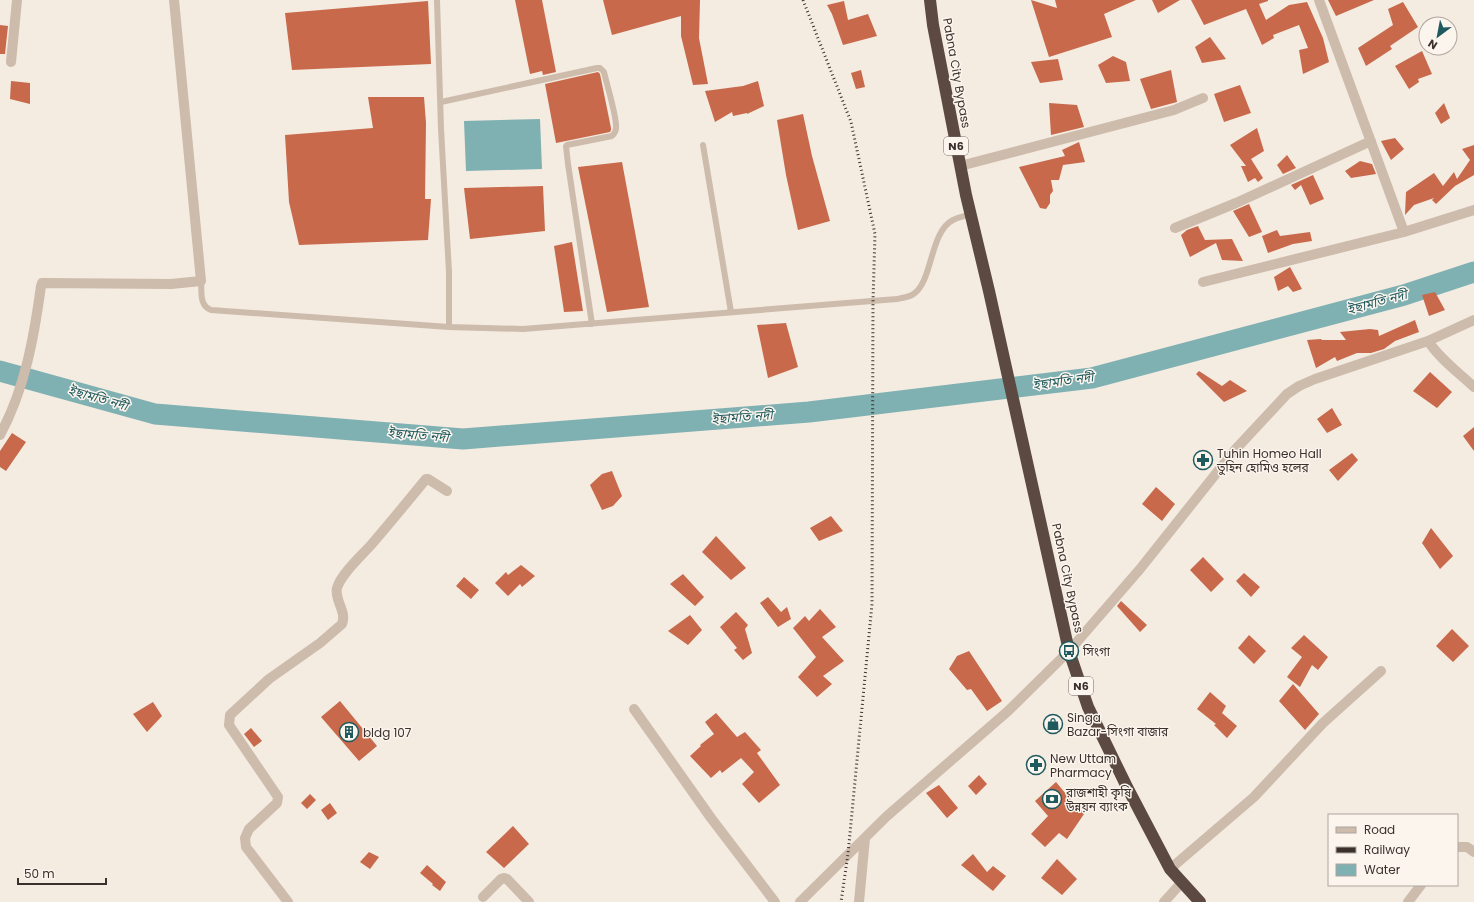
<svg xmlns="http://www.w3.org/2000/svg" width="1474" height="902" font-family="Poppins,'Noto Sans Bengali',sans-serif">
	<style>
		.water { fill: #7fb0b2 }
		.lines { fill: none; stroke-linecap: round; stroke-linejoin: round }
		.river { stroke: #7fb0b2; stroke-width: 21 }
		.building { fill: #c8694b }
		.lane { stroke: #cdbbac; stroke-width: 6 }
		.street { stroke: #cdbbac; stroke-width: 10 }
		.highway { stroke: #5c4a42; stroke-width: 12 }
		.rail { stroke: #3b302b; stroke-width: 3; stroke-dasharray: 1 3; stroke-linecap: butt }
		.labels { text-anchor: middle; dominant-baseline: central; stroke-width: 3; stroke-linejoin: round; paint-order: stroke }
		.shield { fill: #fbf5ee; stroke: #756b66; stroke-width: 1 }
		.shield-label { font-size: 11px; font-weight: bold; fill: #3b302b }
		.street-label { font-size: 12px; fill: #3b302b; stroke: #fbf5ee }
		.poi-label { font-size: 12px; fill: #3b302b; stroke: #fbf5ee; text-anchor: start }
		.water-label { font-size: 13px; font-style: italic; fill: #1f5a5e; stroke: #fbf5ee }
	</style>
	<rect width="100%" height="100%" fill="#f4ebe1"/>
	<path class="water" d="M540,119L542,169L466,171L464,121Z"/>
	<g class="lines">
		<path class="river" d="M0,371L155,414L463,439L809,412L1092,378L1404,295L1474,272"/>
	</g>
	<path class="building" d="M515,0H542L556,72L543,75L542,71L530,74Z
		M603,0H700L699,38L708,84L693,85L681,36V16L612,35Z
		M1031,0L1057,8L1055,0H1136L1104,14L1112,37L1049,57Z
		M1152,0H1180L1158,13Z
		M1191,0H1268V1L1259,4L1266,20L1289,5L1307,2L1323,38L1329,62L1303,74L1299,50L1308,48L1299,25L1273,35L1274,38L1262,45L1246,9L1204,25Z
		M1328,0H1374L1336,16Z
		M428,1L431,64L292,70L285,13Z
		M844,1L848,20L868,14L877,36L843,45L832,14L827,5Z
		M1403,2L1418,27L1390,46L1392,49L1366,66L1358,48L1393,25L1388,9Z
		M0,25L8,26L5,54H0Z
		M1210,37L1226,59L1202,63L1195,47Z
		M1422,51L1432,74L1418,79L1419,82L1409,89L1395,66Z
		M1113,56L1126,62L1130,81L1106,83L1098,65Z
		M1058,59L1063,80L1040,83L1031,62Z
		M861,70L865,87L856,89L851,73Z
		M1171,70L1177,102L1151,109L1140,79Z
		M598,72L600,74L611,128V130L610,132L556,143L545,84Z
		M11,81L30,83V104L10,99Z
		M758,81L764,106L747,114V113L733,116L732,112L715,122L705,91L743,86Z
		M1240,85L1251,113L1224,122L1214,94Z
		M368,97H424L426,123L425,199H431L428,240L299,245L289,202L285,135L373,128Z
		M1049,103L1077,105L1084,127L1051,135Z
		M1444,103L1450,118L1441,124L1435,113Z
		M803,114L812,156L830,221L798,230L786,175L777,120Z
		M1257,128L1264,151L1251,159L1263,178L1258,182L1255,178L1248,182L1241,166H1246L1230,145Z
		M1395,138L1404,149L1391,160L1381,141Z
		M1079,142L1085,162L1063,165L1059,180H1051L1053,191L1050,195V203L1046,209L1040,208L1019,167L1065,156L1062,150Z
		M1474,145V175L1455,186L1436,204L1432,200L1434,198L1414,205L1405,215L1406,192L1434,173L1443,186L1454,172L1457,179L1470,160L1462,149Z
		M1287,155L1296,168L1283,174L1277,165Z
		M1360,161L1372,164L1376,174L1351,178L1345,171Z
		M622,162L649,307L607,312L578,167Z
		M1313,175L1324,199L1310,205L1301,185L1295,190L1291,185Z
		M543,186L545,231L470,239L464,188Z
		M1249,204L1262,232L1249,237L1233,211Z
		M1198,226L1205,240L1232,239L1243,261L1222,260L1216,243L1190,257L1181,235L1187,230Z
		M1277,230L1280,236L1310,232L1312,241L1293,244L1268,253L1262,236Z
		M572,242L583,311L564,312L554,246Z
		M1290,267L1302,289L1293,292L1288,286L1278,291L1274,277Z
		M1435,292L1445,310L1429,316L1422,295Z
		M1415,320L1419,332L1395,341L1384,349L1371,353H1357L1337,361L1335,357L1316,368L1307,340L1321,339L1322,340H1346L1340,332L1370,329L1378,330L1379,336Z
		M786,323L798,367L768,378L757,325Z
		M1199,371L1222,386L1230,380L1247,391L1224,402L1196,374Z
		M1430,372L1452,392L1437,408L1413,391Z
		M1332,408L1342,425L1327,433L1317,419Z
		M1474,427V451L1463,436Z
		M12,433L26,442L6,471L0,467V451Z
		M1352,453L1358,460L1338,481L1329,470Z
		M612,471L622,496L613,506L602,510L590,485L602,474Z
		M1156,487L1175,504L1162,521L1142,504Z
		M831,516L843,531L819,541L810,528Z
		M1431,528L1453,556L1440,569L1422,543Z
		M716,536L746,568L731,580L702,552Z
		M1203,557L1224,579L1211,592L1190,570Z
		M521,565L535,576L522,587L520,584L508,596L495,583L506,572L508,575Z
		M1244,573L1260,587L1251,597L1236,581Z
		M683,574L704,597L695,606L670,584Z
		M464,577L479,590L471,599L456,586Z
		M768,597L781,612L787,607L791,619L778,627L760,603Z
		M1121,601L1147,625L1140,632L1117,606Z
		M820,609L836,627L822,637L844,661L823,676L832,684L817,697L798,677L816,657L793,628L805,616L809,621Z
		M736,612L748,625L745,629L752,653L743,660L734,650L737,648L720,627Z
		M690,615L702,630L688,645L668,631Z
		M1452,629L1469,646L1453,662L1436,646Z
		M1249,635L1266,651L1254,664L1238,648Z
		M1304,635L1328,657L1318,670L1312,665L1300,687L1287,677L1302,657L1291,648Z
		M969,651L1002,701L987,711L971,689L967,690L949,669L957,656Z
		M1293,684L1319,714L1305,730L1279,701Z
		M1210,692L1226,706L1222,713L1237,726L1227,738L1214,725L1216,724L1197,709Z
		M340,701L377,746L359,761L321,717Z
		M153,702L162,716L147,732L133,714Z
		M716,713L737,737L745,732L761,750L757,753L780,785L759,803L742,784L754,772L741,758L722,773L720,770L711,778L690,756L701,746L700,745L714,734L705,722Z
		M251,728L262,741L254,747L244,734Z
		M979,775L987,784L976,795L968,786Z
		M1056,782L1076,806L1078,805L1084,814L1067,839L1059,833L1045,847L1031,834L1048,816L1035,801Z
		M939,785L958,808L947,818L926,793Z
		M310,794L316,800L307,809L301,803Z
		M330,803L337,813L328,820L321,810Z
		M513,826L529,844L504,868L486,852Z
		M369,852L379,857L370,869L360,862Z
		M973,854L987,872L993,866L1006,876L993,891L961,865Z
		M1057,859L1077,879L1062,895L1041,878Z
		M427,865L446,882L440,891L432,885L433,884L420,873Z"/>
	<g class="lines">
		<path class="lane" d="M437,0L441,129L449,272V327
			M441,102L597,68H600L604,72C607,86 617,116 616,128C616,132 614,134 612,136L567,145L566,146L568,164L592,324
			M703,145L731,312
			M201,281C202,293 199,305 211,310L449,327L523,329L897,299C902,298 908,297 912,295C933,284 929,232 953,220C958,217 965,216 971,214"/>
		<path class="street" d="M1319,0L1404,232
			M11,62L17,0
			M960,166L1174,110L1203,98
			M1175,228L1236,203L1371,141
			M1203,282L1404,232L1474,210
			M1428,341C1440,359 1458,372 1474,387
			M0,435C25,389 34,337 41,286L42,283L171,284L201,281L174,0
			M634,709L711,818L775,902
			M1457,847H1467L1474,852
			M1170,869L1254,797L1323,723L1381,671
			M483,897L501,879L504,878L507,879L529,902
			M288,902L246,847L245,838L249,829L277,803L278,797L229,725L230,715L269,679L320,643L342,624C347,611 334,600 337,588C341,574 361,556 371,545C390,523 408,501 426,479H428L447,491
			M800,902L887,816L1007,712L1069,651L1140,569L1234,451L1287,394L1299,386L1315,379L1428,341L1474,320
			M859,902L865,838
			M1164,902L1182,882
			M1408,902L1421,885"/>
		<path class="highway" d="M930,0L933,25L966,195L989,291L1069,651L1088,707L1126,785L1170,869L1200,902"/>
		<path class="rail" d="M803,0L851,122L875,234L873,301L872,604L848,854L841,902"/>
	</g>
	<defs>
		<g id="pharmacy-ring" transform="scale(1)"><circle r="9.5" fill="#fbf5ee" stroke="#1f5a5e" stroke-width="1.5"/><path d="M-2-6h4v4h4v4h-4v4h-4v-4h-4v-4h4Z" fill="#1f5a5e"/></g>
		<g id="bus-ring" transform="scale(1)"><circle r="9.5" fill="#fbf5ee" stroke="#1f5a5e" stroke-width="1.5"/><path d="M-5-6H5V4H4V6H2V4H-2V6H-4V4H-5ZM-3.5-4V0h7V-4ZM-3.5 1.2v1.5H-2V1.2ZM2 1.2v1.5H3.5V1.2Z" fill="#1f5a5e"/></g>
		<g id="shop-ring" transform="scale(1)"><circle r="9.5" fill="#fbf5ee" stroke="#1f5a5e" stroke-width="1.5"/><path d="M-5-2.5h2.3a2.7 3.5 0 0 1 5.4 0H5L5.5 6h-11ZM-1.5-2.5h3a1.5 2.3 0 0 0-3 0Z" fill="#1f5a5e"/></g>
		<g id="building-ring" transform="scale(1)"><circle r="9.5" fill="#fbf5ee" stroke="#1f5a5e" stroke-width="1.5"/><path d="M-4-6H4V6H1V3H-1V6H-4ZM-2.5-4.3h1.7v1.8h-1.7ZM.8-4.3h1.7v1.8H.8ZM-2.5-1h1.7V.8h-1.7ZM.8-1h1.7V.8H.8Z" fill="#1f5a5e"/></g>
		<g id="bank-ring" transform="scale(1)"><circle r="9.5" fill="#fbf5ee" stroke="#1f5a5e" stroke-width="1.5"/><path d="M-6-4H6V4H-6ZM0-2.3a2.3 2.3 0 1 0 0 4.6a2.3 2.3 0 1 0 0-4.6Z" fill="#1f5a5e"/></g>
	</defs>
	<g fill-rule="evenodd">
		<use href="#pharmacy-ring" x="1203" y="460"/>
		<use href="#bus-ring" x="1069" y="651"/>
		<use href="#shop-ring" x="1053" y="724"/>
		<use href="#building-ring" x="349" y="732"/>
		<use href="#pharmacy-ring" x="1036" y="765"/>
		<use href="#bank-ring" x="1052" y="799"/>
	</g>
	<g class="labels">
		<g class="shield">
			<rect x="944" y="137" width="24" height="18" rx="3"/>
			<rect x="1069" y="677" width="24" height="18" rx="3"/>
		</g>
		<g class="shield-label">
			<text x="956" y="146">N6</text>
			<text x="1081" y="686">N6</text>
		</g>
		<g class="street-label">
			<text transform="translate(957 73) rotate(80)">Pabna City Bypass</text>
			<text transform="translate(1068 578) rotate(78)">Pabna City Bypass</text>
		</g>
		<g class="poi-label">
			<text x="1217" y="453">Tuhin Homeo Hall<tspan x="1217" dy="14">তুহিন হোমিও হলের</tspan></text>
			<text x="1083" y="651">সিংগা</text>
			<text x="1067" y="717">Singa<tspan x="1067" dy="14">Bazar-সিংগা বাজার</tspan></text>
			<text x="363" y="732">bldg 107</text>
			<text x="1050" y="758">New Uttam<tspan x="1050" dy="14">Pharmacy</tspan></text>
			<text x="1066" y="792">রাজশাহী কৃষি<tspan x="1066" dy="14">উন্নয়ন ব্যাংক</tspan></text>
		</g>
		<g class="water-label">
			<text transform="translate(1377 302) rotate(-15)">ইছামতি নদী</text>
			<text transform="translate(1063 381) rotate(-8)">ইছামতি নদী</text>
			<text transform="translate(98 398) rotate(16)">ইছামতি নদী</text>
			<text transform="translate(742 417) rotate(-4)">ইছামতি নদী</text>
			<text transform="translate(418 435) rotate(5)">ইছামতি নদী</text>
		</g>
	</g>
	<rect x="1328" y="814" width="130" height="72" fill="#fbf5ee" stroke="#aea6a0"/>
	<rect x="1336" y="827" width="20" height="6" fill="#cdbbac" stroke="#aea6a0"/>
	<text x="1364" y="834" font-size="12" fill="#3b302b">Road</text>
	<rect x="1336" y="847" width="20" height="6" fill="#3b302b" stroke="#aea6a0"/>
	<text x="1364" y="854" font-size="12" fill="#3b302b">Railway</text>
	<rect x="1336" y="864" width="20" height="12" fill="#7fb0b2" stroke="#aea6a0"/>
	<text x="1364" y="874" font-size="12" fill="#3b302b">Water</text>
	<g transform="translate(1438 36) rotate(212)"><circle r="19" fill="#fbf5ee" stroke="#aea6a0"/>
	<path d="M0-3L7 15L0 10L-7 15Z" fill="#1f5a5e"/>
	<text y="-6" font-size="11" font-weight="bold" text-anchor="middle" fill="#3b302b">N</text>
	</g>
	<path d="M18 878v6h88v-6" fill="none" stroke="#3b302b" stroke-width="2"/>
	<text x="24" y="878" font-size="12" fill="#3b302b" stroke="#fbf5ee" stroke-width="3" paint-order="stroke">50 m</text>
</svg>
